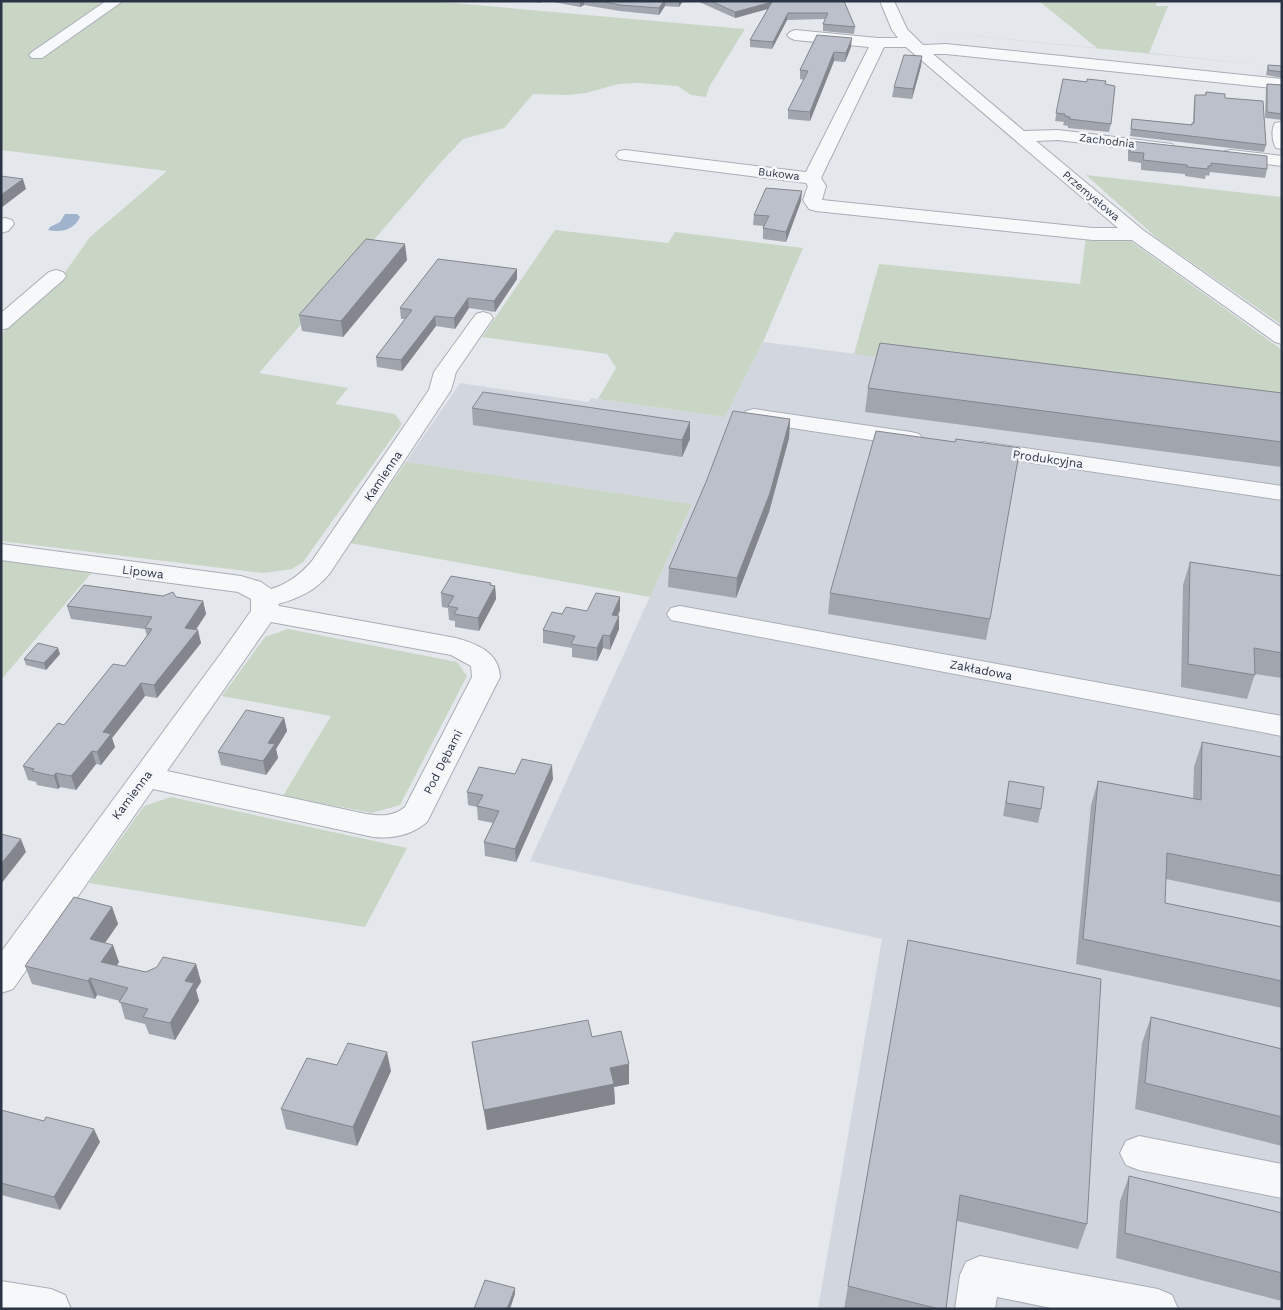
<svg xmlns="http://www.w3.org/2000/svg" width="1283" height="1310" font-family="'Work Sans',sans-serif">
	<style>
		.built { fill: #d2d6de }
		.green { fill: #c9d6c5 }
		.water { fill: #9fb4cc }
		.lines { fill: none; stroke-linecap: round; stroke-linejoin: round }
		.minor-casing { stroke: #a9aeb7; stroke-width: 2 }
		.minor { fill: #f7f8fa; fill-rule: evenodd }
		.wall { fill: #a1a5ae }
		.shaded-wall { fill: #83868d }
		.building { fill: #bbc0ca; stroke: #83868d }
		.labels { text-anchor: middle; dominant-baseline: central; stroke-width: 5; stroke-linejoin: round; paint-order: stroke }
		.far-street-label { font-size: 11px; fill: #2b3445; stroke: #f4f6f9 }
		.street-label { font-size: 12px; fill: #2b3445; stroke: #f4f6f9 }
	</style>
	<rect width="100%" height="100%" fill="#e4e7ec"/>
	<path class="built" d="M763,342L1282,409V1309H818L882,939L530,861L692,504L406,462L460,383L588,402L591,398L598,399L725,417Z"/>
	<path class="green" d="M1,1H430L745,29L709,87L706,97L691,95L678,86L638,83L618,84L586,93L568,95L533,94L504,128L463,139L442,161L259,373L348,388L335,404L395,414L402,424L303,562L292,569L263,573L1,541V334L56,285L90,237L167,171L1,150Z
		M1039,1H1157L1156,6H1168L1149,53L1282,67L914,30L1097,48Z
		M1086,175L1282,197V325L1158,239Z
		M555,230L668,243L675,232L803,248L763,342L725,417L598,399L616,368L607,354L482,337Z
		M1086,237L1128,239L1282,350V409L854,354L879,264L1080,284Z
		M406,462L692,504L650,597L350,543Z
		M1,557L93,571L1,680Z
		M288,629L457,662L467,676L400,805L372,813L283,796L331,716L222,696L265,637Z
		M171,797L407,848L365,927L89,883L144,806Z"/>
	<path class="water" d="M65,214H77L80,217C74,230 61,233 48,230L50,227L60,222Z"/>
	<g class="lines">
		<g class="minor-casing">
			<path id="minor" d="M106,1H123L42,58H32L29,55L32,52Z
				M880,1H894L907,29L923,45L946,44L1282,79V89L946,54H933L1024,131L1058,130L1172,144L1175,148L1172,152L1166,153L1058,140L1036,141L1143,230L1282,328V344L1275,342L1132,240H1093L816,211L809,209L803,200L808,186L806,183L625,160L619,159L616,155L619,151L625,150L806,172L869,47L795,40L790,38L787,35L790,32L795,30L878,38H898L892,30ZM884,47H906L1118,228H1093L822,200L826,186L821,178Z
				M1281,122H1282V149L1276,148C1272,142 1271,129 1275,123Z
				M1231,150L1282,156V166L1225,159L1222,155L1225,151Z
				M5,218L12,220L14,224L8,231L1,233V219Z
				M56,270L63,272L66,276L63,280L8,328L1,330V313L49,272Z
				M483,312L490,314L493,318L456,372L451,390L330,573C316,590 300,598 278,604L279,606L456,638C477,644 499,652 500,677L427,822C412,835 392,839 373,837L153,789L13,989L1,993V952L222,652L251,611V599L238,592L1,560V544L241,576L261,582L271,589C288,584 301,574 312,561L429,390L434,372L476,314ZM271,622L451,655L471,666L472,677L405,807C393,817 381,816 366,814L167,771Z
				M754,409L911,432L919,434L923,439L919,444L911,446L746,421L743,416L746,411Z
				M983,442L1282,486V500L975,454L971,449L975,444Z
				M680,606L1282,716V736L671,620L667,614L671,608Z
				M1139,1136L1282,1164V1198L1139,1170L1126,1165L1120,1153L1126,1141Z
				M980,1256L1158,1289L1172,1295L1178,1309H1056L997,1297L995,1309H955L960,1275L966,1262Z
				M1,1281L51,1289L65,1295L71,1309H1Z"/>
		</g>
		<use href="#minor" class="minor"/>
	</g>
	<path class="wall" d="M528,1H543L540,3Z
		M548,1H683L679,7L665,6L659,15L620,11L584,5L580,7Z
		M697,1H844L855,27L854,34L823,31V24L825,19L787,20L772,49L750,47V40L768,9L735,18Z
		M817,35L851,47L845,62L834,61L810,121L788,119V110L804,80L800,79V70Z
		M922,56L921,66L912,99L892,97L894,87Z
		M1268,65L1282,66V78L1266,75Z
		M1063,79L1105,84L1111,124L1109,132L1068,128V126L1063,125L1064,122L1055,121Z
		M1267,84L1282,85V120L1265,118L1266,89Z
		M1206,92L1225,98L1266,145L1264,152L1130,136L1132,119L1192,125L1193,123L1194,102L1195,95H1205Z
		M1130,141L1267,169L1265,178L1210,172L1209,176L1206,175L1205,179L1185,176V174L1141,170V163L1128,161V150Z
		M801,201L786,242L763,239V228L764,226L753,225L754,215Z
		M407,260L343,337L302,331L299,315Z
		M517,269V279L495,312L469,308L455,329L436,326L402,371L377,367L376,357L405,319H401L400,308Z
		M868,388L1282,393V467L865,412Z
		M472,408L690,439L682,457L473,425Z
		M790,419L789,438L769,512L736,598L668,587L669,568Z
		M1190,562L1282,576V678L1255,674L1247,699L1181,687L1183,585Z
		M491,585L495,586L496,599L479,631L455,627V621L449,620L448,608L442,607L441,593Z
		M830,593L990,619L986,640L828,614Z
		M163,596L203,601L206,614L196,630L201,643L157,698L145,696L112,738L115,747L101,765L96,764L76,790L60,787L58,789L37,785L36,782L28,780L23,766L125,666L147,636L145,629L71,619L67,606Z
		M620,610L618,616L619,629L610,650L603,648L597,661L572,657V648L543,643V630L562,614L587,611Z
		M60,654L46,670L26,665L24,659Z
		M284,718L287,731L276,749L278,758L266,775L221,765L218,752Z
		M1202,742L1282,757V903L1166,879L1165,903L1282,927V1008L1076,964L1091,805L1098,781L1193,799L1194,767Z
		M515,774L553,779L516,862L485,856L484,842L493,823L478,820L477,807L468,805L467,792Z
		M1009,781L1041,809L1038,823L1003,816Z
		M112,907L118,924L105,943L119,962L116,966L146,972L196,964L201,982L196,990L199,1001L175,1040L149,1034L145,1024L125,1019L120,1001L97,995L95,999L32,984L25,966Z
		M908,940L1087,1224L1078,1249L957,1221L946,1309H844Z
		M1151,1017L1282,1049V1146L1135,1109L1142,1043Z
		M592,1037L629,1084L614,1087L615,1104L487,1130L475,1062L472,1042Z
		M337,1065L391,1071L357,1146L286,1129L281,1109Z
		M1,1110L100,1142L60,1210L1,1195Z
		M1129,1176L1282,1213V1301L1116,1258L1120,1201Z"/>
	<path class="shaded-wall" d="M580,1H584V5L580,7Z
		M664,1H665V6L659,15V8Z
		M679,1H683L679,7Z
		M772,2L771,8L735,18V12Z
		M788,13L787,20L772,49L773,42Z
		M852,38L851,47L845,62L846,53Z
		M834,52V61L810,121V112Z
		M922,56L921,66L912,99L913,89Z
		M23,179L26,189L1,208V195Z
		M802,191L801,201L786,242V232Z
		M405,244L407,260L343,337L341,321Z
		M517,269V279L495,312L494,301Z
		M468,298L469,308L455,329L454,318Z
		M435,316L436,326L402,371L401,360Z
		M790,419L789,438L769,512L736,598L737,578Z
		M690,422V439L682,457V440Z
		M491,583L492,593L495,586L496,599L479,631L478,618Z
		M620,597V610L612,628V615Z
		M203,601L206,614L188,641L185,628Z
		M619,616V629L610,650V636Z
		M198,630L201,643L157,698L154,685Z
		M603,635V648L597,661V648Z
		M58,648L60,654L46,670L44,663Z
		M141,683L145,696L112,738L115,747L101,765L97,752L103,732Z
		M284,718L287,731L276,749L278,758L266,775L263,761L268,743Z
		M92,751L96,764L76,790L71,776Z
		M552,765L553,779L516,862L515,849Z
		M56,773L60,787L58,789L54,776Z
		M21,839L26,852L1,884V864Z
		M112,907L118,924L96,956L90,939Z
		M113,945L119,962L107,980L101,962Z
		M196,964L201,982L196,990L199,1001L175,1040L170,1023L185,981Z
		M90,978L97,995L95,999L88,981Z
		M387,1052L391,1071L357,1146L353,1127Z
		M629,1064V1084L614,1087L615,1104L487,1130L484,1110L610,1068Z
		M94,1129L100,1142L60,1210L54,1197Z
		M515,1288V1294L510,1309H507Z"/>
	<path class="building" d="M600,1H664L659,8L620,5Z
		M711,1H844L855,27L823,24L828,13H788L773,42L750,40L772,2L735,12Z
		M817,35L852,38L846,53L834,52L810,112L788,110L808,71L800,70Z
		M904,55L922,56L913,89L894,87Z
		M1268,65L1282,66V72L1268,70Z
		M1063,79L1087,82V79L1106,81L1105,84L1115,86L1111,124L1069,119L1070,117L1065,116V114L1056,113Z
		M1267,84L1282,85V114L1267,112Z
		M1206,92L1225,94V98L1263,101L1266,145L1131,129L1132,119L1192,125V123H1194L1195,95H1206Z
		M1130,141L1267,156V169L1211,163V166H1208V169L1187,167V165L1143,160L1144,153L1130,152Z
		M1,176L23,179L1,195Z
		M766,188L802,191L786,232L763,228L769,216L754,215Z
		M366,239L405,244L341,321L299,315Z
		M438,259L517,269L494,301L468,298L454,318L435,316L401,360L376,357L412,310L400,308Z
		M880,343L1282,393V442L868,388Z
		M483,392L690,422L682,440L472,408Z
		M733,411L790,419L770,493L737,578L669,568L706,482Z
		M876,431L955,442L956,439L1020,448L990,619L830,593Z
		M1190,562L1282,576V653L1254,648L1255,675L1188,664Z
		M451,576L491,583L490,585L495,586L478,618L454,614L458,608L448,606L454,596L441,593Z
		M84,585L163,596L173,592L176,597L203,601L185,628L198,630L154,685L141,683L103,732L111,734L97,752L92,751L71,776L56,773L54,776L32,771L34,769L23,766L58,723L64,725L113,664L125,666L152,629L145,628L152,617L67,606Z
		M596,593L620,597L612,615L619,616L610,636L603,635L597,648L571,644L575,636L543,630L552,612L562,614L566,607L587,611Z
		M38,643L58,648L44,663L24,659Z
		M246,710L284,718L268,743L275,744L263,761L218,752Z
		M1202,742L1282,757V876L1167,853L1165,903L1282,927V981L1083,939L1098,781L1201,800Z
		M522,759L552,765L515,849L484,842L499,811L477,806L483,795L467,792L479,767L515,774Z
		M1009,781L1044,787L1041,809L1006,803Z
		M1,834L21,839L1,864Z
		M74,897L112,907L90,939L113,945L101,962L146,972L157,967L163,957L196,964L185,981L194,983L170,1023L143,1017L148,1009L119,1002L128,988L90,978L88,981L25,966Z
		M908,940L1101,979L1087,1224L960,1195L946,1309H939L848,1286Z
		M1151,1017L1282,1049V1117L1145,1083Z
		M588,1020L592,1037L621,1031L629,1064L610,1068L614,1084L484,1110L472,1042Z
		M348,1043L387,1052L353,1127L281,1109L307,1058L337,1065Z
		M1,1110L44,1121L46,1117L94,1129L54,1197L1,1183Z
		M1129,1176L1282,1213V1273L1125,1233Z
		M485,1280L515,1288L507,1309H474Z"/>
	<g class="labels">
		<g class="far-street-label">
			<text transform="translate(1107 141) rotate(7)">Zachodnia</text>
			<text transform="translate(779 174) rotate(7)">Bukowa</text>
			<text transform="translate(1091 196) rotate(40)">Przemysłowa</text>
		</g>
		<g class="street-label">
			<text transform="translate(1048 459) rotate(8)">Produkcyjna</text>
			<text transform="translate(383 476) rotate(-56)">Kamienna</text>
			<text transform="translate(143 572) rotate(7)">Lipowa</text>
			<text transform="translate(981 670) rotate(11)">Zakładowa</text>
			<text transform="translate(443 762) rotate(-63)">Pod Dębami</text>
			<text transform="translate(132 795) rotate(-53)">Kamienna</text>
		</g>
	</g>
	<rect width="1283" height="1310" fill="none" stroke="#2b3445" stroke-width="5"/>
</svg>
